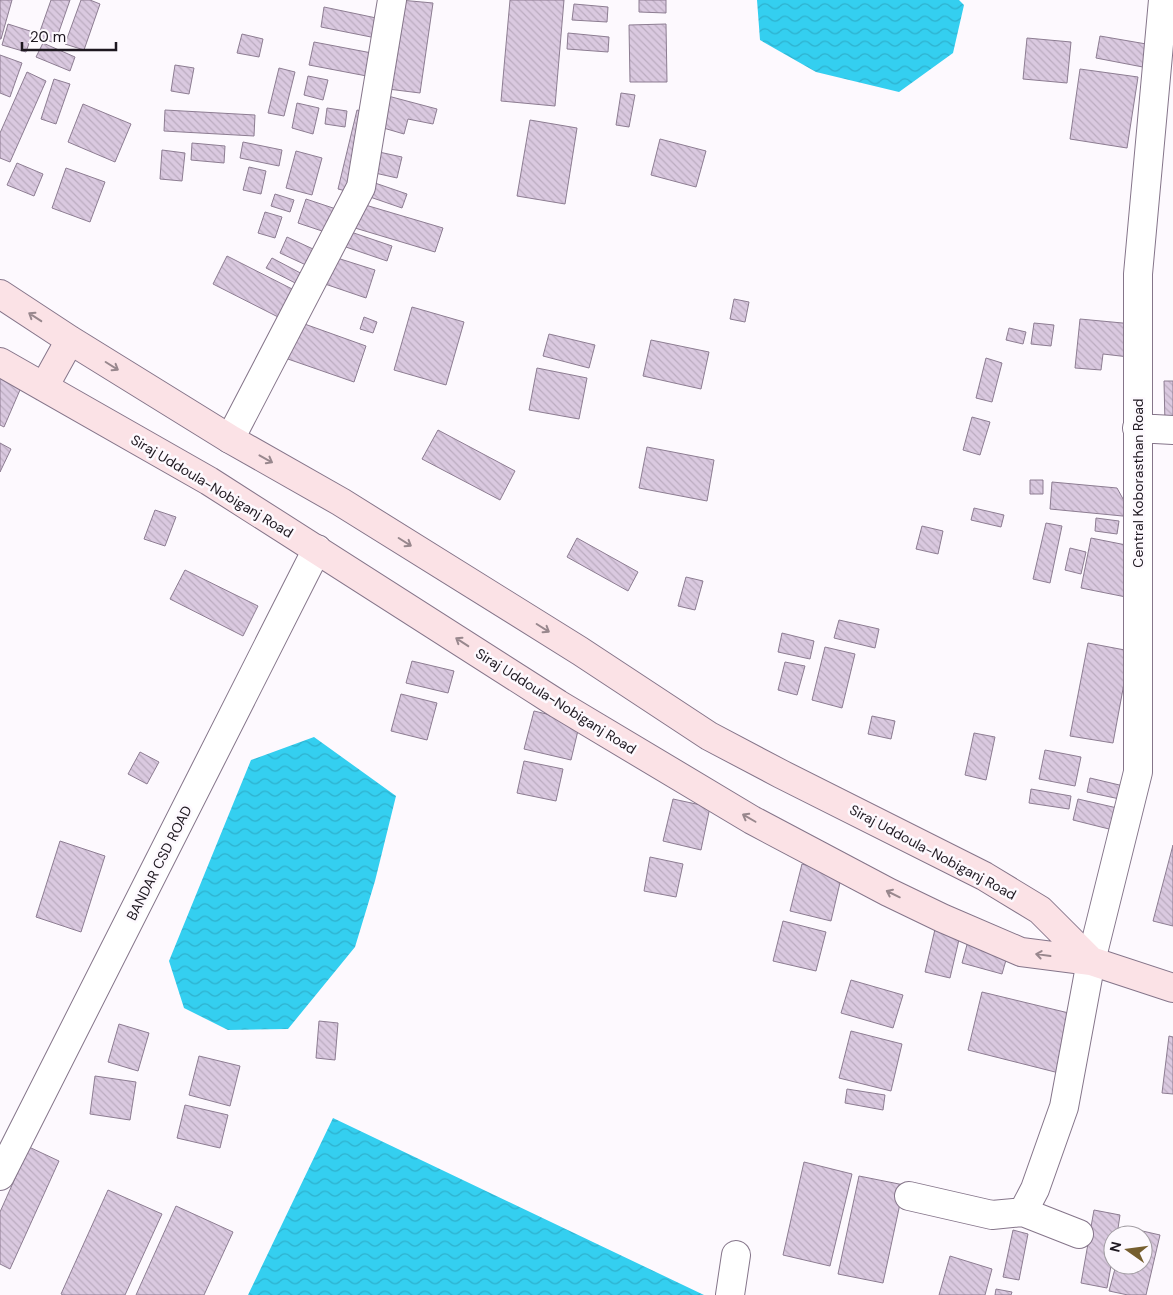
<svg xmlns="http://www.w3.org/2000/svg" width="1173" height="1295" font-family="'DM Sans',sans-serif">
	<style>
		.water { fill: url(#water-waves) }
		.building { fill: url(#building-back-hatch); stroke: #8d7d92 }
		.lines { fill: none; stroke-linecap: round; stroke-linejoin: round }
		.street-casing { stroke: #85758a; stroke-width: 30 }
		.secondary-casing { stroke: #85758a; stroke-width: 30 }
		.street { stroke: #fff; stroke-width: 28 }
		.secondary { stroke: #fbe2e6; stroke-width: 28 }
		.oneway { stroke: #98878d }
		.labels { text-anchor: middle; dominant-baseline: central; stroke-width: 5; stroke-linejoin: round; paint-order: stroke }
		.street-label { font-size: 14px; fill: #1e1820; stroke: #fdf9fe }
	</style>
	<defs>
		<pattern id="water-waves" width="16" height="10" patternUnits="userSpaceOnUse" patternTransform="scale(1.25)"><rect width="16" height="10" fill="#34cff0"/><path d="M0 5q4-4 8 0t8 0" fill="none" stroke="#2eb1ce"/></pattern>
		<pattern id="building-back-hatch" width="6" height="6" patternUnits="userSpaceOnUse" patternTransform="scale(1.25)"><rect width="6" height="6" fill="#dac9e0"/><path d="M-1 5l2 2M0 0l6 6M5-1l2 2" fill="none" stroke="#bbacc0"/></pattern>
	</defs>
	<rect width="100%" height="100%" fill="#fdf9fe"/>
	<path class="water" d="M757,0H959L964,5L953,53L899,92L816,72L760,40Z
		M314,737L396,796L375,881L355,947L288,1029L228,1030L184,1008L169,961L251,760Z
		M333,1118L704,1295H248Z"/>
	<path class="building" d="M0,0H12L1,39H0Z
		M51,0H70L55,43L38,37Z
		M81,0H90L100,4L84,50L65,44Z
		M400,0L433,3L420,93L388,89Z
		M510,0H564L555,106L501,101Z
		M639,0H666V13L639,12Z
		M574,4L608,7L607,22L572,20Z
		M324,7L381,19L376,38L321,27Z
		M8,24L33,32L26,52L2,45Z
		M666,24L667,82H630L629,25Z
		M568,33L609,37L608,52L567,49Z
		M242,34L263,39L259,57L237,53Z
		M1100,36L1152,45L1148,68L1096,58Z
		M1027,38L1071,42L1067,83L1023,79Z
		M314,42L377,54L372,77L309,65Z
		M43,43L75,57L70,71L36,57Z
		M0,55L22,63L10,97L0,93Z
		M175,65L194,68L189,94L171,91Z
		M279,68L295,72L284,116L268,113Z
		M1080,69L1138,77L1127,148L1070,139Z
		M27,72L46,81L10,162L0,158V133Z
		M308,76L328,80L323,100L304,95Z
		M54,79L70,84L56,124L41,119Z
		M621,93L635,95L629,127L616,125Z
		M388,96L437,109L433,124L408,119L404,134L380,127Z
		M297,103L319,108L313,134L292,128Z
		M83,104L131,124L115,162L68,142Z
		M327,108L347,111L345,127L325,124Z
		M165,110L255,115L254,136L164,131Z
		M357,110L369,113L350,192L338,189Z
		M530,120L577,128L565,204L517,196Z
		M660,139L706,151L696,187L651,175Z
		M243,142L282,150L279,166L240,158Z
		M192,143L225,146L224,163L191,160Z
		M162,150L185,153L182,181L160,179Z
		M296,151L322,158L312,195L286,188Z
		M379,152L402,157L397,178L375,173Z
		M17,163L43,174L34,196L7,185Z
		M249,167L266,171L261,194L243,190Z
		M66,168L105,182L90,222L52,208Z
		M375,183L407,194L402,208L370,197Z
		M275,194L294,200L290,212L271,206Z
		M306,199L336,209L328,233L298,223Z
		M362,204L443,228L435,252L355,228Z
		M265,212L282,217L275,238L258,233Z
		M345,230L392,246L387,261L340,245Z
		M287,237L313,249L306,265L280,253Z
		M227,256L296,291L282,319L213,284Z
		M334,257L375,270L366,298L325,284Z
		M272,258L308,277L303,287L266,268Z
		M734,299L749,302L745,322L730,319Z
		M412,307L464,322L446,385L394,370Z
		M364,317L377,322L373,333L360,329Z
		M1080,319L1133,324L1129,357L1103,354L1101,370L1075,368Z
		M299,322L366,346L354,382L285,358Z
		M1034,323L1054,325L1051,346L1031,344Z
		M1009,328L1026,332L1023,344L1006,340Z
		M549,334L595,345L589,368L543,356Z
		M651,340L709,352L701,389L643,376Z
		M986,358L1002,363L992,402L976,398Z
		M537,368L587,378L579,419L529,410Z
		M0,373L23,383L4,427L0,425Z
		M1164,381H1173V423L1165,424Z
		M972,417L990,422L980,455L963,450Z
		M438,430L515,471L500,500L422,459Z
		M0,443L11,449L0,472Z
		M647,447L714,460L707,501L639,488Z
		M1030,480H1043V494H1030Z
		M1052,482L1117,488L1133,517L1050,509Z
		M974,508L1004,515L1001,527L971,520Z
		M155,510L176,517L165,546L144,539Z
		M1096,518L1119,521L1117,534L1095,531Z
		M1046,523L1062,526L1050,583L1033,579Z
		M922,526L943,531L938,554L916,549Z
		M577,538L638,572L628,591L567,557Z
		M1091,538L1136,547L1126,597L1081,588Z
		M1070,548L1086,552L1081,574L1065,570Z
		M185,570L258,606L243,636L170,599Z
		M686,577L703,581L695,610L678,606Z
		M839,620L879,629L875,648L834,638Z
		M782,633L814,641L810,659L778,652Z
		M1088,643L1130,651L1113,743L1070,736Z
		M825,647L855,654L842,708L812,700Z
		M412,661L454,671L448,693L406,683Z
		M785,662L805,666L797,695L778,690Z
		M401,694L437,703L427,740L391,731Z
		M534,711L580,722L571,760L524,749Z
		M872,716L895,721L891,739L868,734Z
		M974,733L995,737L986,780L965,775Z
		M1045,750L1081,757L1075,786L1039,779Z
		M140,752L159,762L147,784L128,774Z
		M524,761L563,769L556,801L517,793Z
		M1090,778L1132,788L1129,801L1087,792Z
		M1031,789L1071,796L1069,809L1029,803Z
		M673,799L710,807L701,850L663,841Z
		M1078,799L1126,810L1121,832L1073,820Z
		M60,841L105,856L81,932L36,917Z
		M1173,845V926L1153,921Z
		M650,857L683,864L676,897L644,891Z
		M802,864L842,874L831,921L790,911Z
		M783,921L826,932L816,971L773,961Z
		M936,925L961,931L950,978L925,972Z
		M968,941L1008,953L1002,974L962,963Z
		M851,980L903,995L893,1028L841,1013Z
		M982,992L1077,1015L1063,1074L968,1050Z
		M319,1021L338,1023L335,1060L316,1058Z
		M119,1024L149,1033L138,1071L108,1062Z
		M851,1031L902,1044L891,1091L839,1078Z
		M1169,1036L1173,1037V1094L1162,1093Z
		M199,1056L240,1066L230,1106L189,1095Z
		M95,1076L136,1082L130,1120L90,1114Z
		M847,1089L885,1095L883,1110L845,1103Z
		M185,1105L228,1115L220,1148L177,1138Z
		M29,1147L59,1161L10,1269L0,1264V1212Z
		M804,1162L852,1174L830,1266L783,1255Z
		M859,1176L904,1185L883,1283L838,1274Z
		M108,1190L162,1214L125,1295H63L61,1294Z
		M176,1206L233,1232L204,1295H136Z
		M1094,1210L1120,1215L1117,1235H1113V1255L1107,1288L1081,1283Z
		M1125,1227L1160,1235L1146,1295H1128L1109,1291L1116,1265H1143V1235H1123Z
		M1013,1230L1028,1234L1019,1280L1003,1277Z
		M950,1256L992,1269L985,1295H939Z
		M996,1289L1012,1292L1011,1295H995Z"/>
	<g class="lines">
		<g class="street-casing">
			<path id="street" d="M1137,428L1173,430
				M230,439L361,187L392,0
				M0,1176L317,549
				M909,1196L992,1215L1023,1212L1035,1189L1064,1107L1091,961L1138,772V274L1163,0
				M1023,1212L1079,1234
				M730,1295L736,1255"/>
		</g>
		<g class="secondary-casing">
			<path id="secondary" d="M0,294L70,340L230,439L341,502L580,651L709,736L781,774L984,876L1040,910L1091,961
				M0,362L209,481L558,704L752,820L888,892L942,918L1021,952L1091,961L1173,988
				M44,387L70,340"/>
		</g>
		<use href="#street" class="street"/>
		<use href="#secondary" class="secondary"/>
	</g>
	<defs><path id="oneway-shaft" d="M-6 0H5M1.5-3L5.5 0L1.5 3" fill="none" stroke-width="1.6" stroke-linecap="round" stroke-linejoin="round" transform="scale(1.25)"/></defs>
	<g class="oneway">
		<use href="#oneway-shaft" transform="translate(35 317) rotate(-147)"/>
		<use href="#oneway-shaft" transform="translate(112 366) rotate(32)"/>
		<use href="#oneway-shaft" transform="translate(266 459) rotate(29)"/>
		<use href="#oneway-shaft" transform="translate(405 542) rotate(32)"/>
		<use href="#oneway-shaft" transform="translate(543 628) rotate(32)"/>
		<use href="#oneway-shaft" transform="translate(462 642) rotate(-147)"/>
		<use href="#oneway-shaft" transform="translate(749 818) rotate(-150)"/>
		<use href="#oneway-shaft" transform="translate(893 894) rotate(-154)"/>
		<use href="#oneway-shaft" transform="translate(1043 955) rotate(-172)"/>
	</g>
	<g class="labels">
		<g class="street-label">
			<text transform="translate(1138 483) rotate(-90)">Central Koborasthan Road</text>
			<text transform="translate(212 486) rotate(31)">Siraj Uddoula-Nobiganj Road</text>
			<text transform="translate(556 701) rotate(32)">Siraj Uddoula-Nobiganj Road</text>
			<text transform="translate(933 852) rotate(28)">Siraj Uddoula-Nobiganj Road</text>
			<text transform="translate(159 863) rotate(-63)">BANDAR CSD ROAD</text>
		</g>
	</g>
	<g transform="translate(1128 1250) rotate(284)"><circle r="24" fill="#fdf9fe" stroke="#a49fa5"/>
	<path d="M0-4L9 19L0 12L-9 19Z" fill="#765f2f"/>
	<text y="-8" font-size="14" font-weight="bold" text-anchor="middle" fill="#1e1820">N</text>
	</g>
	<path d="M22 42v8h94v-8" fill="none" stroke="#1e1820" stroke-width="2.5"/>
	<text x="30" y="42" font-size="15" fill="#1e1820" stroke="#fdf9fe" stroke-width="4" paint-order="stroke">20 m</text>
</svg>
